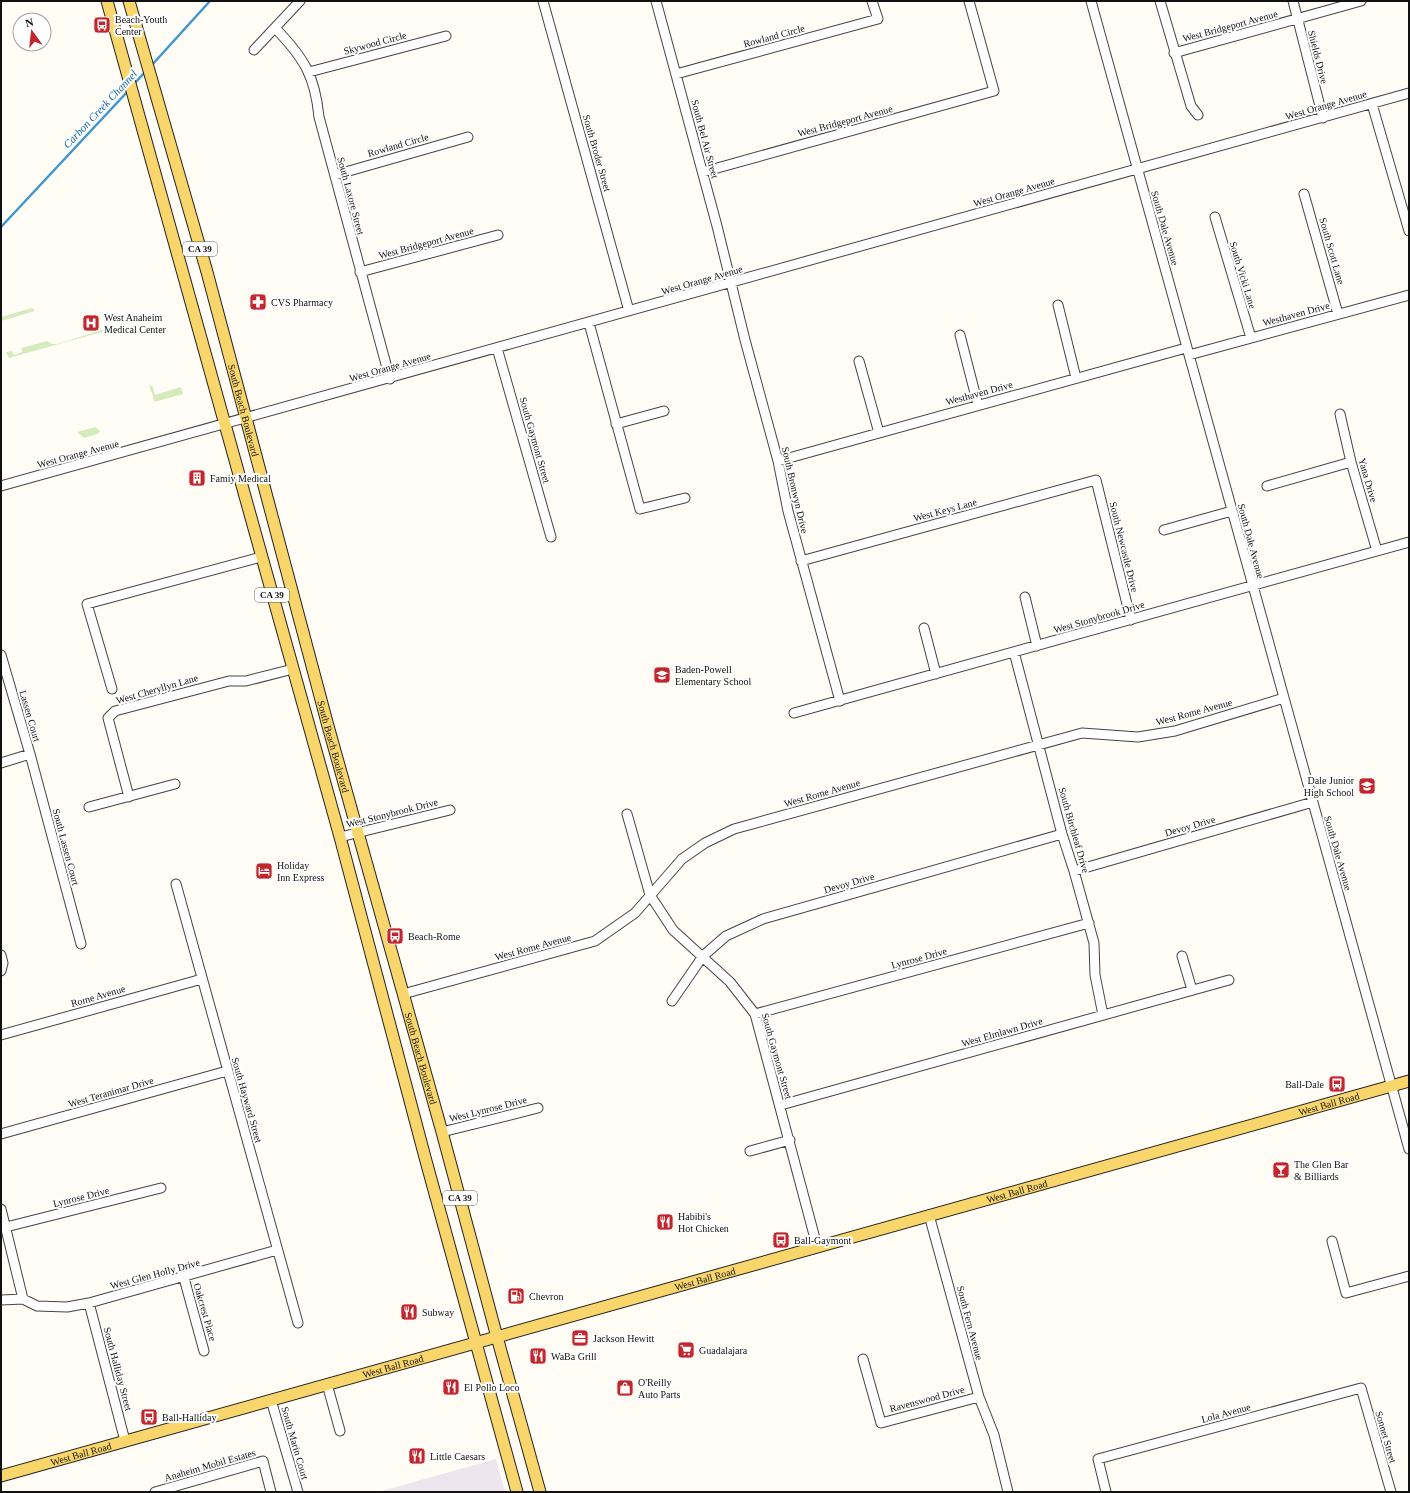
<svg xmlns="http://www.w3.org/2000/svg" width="1410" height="1493" font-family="'Times New Roman',serif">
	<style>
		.industrial { fill: #eee6ef }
		.green { fill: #d5ebbd }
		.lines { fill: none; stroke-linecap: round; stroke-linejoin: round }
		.stream { stroke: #3f96cf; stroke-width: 2.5 }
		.minor-casing { stroke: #444; stroke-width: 11 }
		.major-casing { stroke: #222; stroke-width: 13 }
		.minor { stroke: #fff; stroke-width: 9 }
		.major { stroke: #f9d66b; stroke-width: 11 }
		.labels { text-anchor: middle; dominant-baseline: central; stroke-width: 4; stroke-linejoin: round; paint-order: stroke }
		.shield { fill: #fff; stroke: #585858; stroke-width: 1 }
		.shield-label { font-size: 9px; font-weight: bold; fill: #111 }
		.poi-label { font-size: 10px; fill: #111; stroke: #fff; text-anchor: start }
		.street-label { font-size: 10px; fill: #111; stroke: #fff }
		.water-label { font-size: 11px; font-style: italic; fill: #1768a6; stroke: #fff }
	</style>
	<rect width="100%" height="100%" fill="#fffdf5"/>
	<path class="industrial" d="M496,1459L505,1492H378Z"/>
	<path class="green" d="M32,308L35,311L1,321V317Z
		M108,328L110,329L113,337L109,330L9,358L6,352L12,351L14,355L22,352L21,348L47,341L52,344H57Z
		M149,385L153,387L155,395L181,387L183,394L154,402L153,396Z
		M95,427L100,431L98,434L84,438L77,432Z"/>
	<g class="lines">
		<path class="stream" d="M151,66L210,1
			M133,85L146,71
			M1,227L129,90"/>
		<g class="minor-casing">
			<path id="minor" d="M543,1L629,311
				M656,1L717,226L745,340L778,461L788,511L840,701
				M1091,1L1409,1149
				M1160,1L1191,106L1198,115
				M1293,1L1323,118
				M276,29C304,58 315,76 319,117L390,379
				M254,50L300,1
				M1174,53L1361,1
				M309,72L446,36
				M676,74L878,19L872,1
				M1372,104L1409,231
				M703,172L994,91L969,1
				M335,175L468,137
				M1304,194L1338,314
				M1215,217L1251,338
				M360,272L498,235
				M1058,305L1076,378
				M589,323L640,509L685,498
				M960,335L978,405
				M497,348L551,537
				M1189,355L1409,295
				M859,361L879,433
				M1340,414L1351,462L1377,551
				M616,424L664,411
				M778,461L1186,348
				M1,486L1409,93
				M1267,486L1351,462
				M1164,530L1232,511
				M801,561L1096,480L1131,620
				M1025,597L1037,646
				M924,628L936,674
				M1014,652L1062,834L1074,871L1094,943L1095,975L1103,1015
				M1,655L30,754L81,944
				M112,689L87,604L261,557
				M794,713L1409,542
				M1,763L30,754
				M129,797L108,718L115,711L229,681H246L293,669
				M89,807L175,784
				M627,814L650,895L673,930L730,982L755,1014L817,1246
				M340,837L450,810
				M1074,871L1313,802
				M176,884L298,1323
				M1,955L3,963L1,971
				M1182,956L1192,990
				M403,994L595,941L635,913L682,859L705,843L734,829L1082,733L1138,737L1175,731L1284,698
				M672,1001L703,956L726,936L763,919L1062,834
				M755,1014L1089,923
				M1,1035L202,979
				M781,1105L1229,980
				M442,1132L538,1108
				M1,1134L227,1071
				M750,1151L790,1140
				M1,1209L23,1299
				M929,1215L979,1397L994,1435L1008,1492
				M6,1227L161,1188
				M1332,1241L1346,1293L1409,1276
				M184,1278L204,1351
				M1,1300L23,1299L37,1306L67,1307L89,1303L277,1250
				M89,1303L125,1441
				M863,1359L881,1423L979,1397
				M327,1384L340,1431
				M271,1400L298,1492
				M155,1492L263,1461L271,1492
				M1106,1492L1098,1459L1361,1388L1391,1492"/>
		</g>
		<g class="major-casing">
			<g id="major">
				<path d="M107,1L340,837L426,1161L517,1492"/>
				<path id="s1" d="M129,1L207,272L328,726L442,1132L497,1337L540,1492"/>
				<path id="s2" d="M1,1476L1409,1081"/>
			</g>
		</g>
		<use href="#minor" class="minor"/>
		<use href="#major" class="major"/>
	</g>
	<defs>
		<g id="bus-square" transform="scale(0.9)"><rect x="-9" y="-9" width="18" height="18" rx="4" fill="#c4262e" stroke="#fff"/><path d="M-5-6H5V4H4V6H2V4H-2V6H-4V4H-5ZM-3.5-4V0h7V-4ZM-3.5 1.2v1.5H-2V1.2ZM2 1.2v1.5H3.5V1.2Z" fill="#fff"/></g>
		<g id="pharmacy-square" transform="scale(0.9)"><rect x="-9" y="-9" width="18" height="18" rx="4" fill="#c4262e" stroke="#fff"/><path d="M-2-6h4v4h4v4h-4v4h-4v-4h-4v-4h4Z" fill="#fff"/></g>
		<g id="hospital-square" transform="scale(0.9)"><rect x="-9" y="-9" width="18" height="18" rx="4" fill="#c4262e" stroke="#fff"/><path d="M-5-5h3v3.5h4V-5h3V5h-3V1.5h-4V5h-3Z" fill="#fff"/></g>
		<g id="building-square" transform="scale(0.9)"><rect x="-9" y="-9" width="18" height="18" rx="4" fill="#c4262e" stroke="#fff"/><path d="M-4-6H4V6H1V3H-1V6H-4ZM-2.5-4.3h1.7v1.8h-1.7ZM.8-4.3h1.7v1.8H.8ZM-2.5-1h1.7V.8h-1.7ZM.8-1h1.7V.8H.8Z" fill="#fff"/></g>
		<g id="school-square" transform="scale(0.9)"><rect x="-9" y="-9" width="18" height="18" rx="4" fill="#c4262e" stroke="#fff"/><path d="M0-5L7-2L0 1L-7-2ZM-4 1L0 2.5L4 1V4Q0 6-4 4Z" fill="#fff"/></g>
		<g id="hotel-square" transform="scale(0.9)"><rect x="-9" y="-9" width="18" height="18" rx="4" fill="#c4262e" stroke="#fff"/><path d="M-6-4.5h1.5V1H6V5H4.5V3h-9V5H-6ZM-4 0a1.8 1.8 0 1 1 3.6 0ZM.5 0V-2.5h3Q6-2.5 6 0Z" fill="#fff"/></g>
		<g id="bar-square" transform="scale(0.9)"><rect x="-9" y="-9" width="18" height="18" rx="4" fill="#c4262e" stroke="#fff"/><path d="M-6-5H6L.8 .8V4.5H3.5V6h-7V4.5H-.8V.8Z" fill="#fff"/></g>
		<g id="restaurant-square" transform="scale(0.9)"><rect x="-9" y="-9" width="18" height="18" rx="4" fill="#c4262e" stroke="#fff"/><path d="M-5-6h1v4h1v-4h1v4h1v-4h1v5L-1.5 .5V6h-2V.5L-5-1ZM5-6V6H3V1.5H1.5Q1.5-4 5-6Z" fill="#fff"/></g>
		<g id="fuel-square" transform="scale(0.9)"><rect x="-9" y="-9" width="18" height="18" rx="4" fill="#c4262e" stroke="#fff"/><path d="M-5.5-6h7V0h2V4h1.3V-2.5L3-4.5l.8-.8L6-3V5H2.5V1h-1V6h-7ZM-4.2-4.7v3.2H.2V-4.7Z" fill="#fff"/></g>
		<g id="office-square" transform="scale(0.9)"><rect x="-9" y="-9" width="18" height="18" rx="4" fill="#c4262e" stroke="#fff"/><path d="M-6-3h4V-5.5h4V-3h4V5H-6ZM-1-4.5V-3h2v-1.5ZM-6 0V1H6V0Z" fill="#fff"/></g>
		<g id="supermarket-square" transform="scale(0.9)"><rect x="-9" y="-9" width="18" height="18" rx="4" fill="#c4262e" stroke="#fff"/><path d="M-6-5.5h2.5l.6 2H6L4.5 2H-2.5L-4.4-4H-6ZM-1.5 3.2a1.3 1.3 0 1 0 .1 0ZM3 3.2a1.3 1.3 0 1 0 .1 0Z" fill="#fff"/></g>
		<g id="shop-square" transform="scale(0.9)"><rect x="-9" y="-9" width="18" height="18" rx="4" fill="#c4262e" stroke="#fff"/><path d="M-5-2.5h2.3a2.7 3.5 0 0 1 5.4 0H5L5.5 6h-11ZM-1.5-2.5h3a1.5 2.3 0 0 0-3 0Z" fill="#fff"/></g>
	</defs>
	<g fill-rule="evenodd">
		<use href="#bus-square" x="102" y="25"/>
		<use href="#pharmacy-square" x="258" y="302"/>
		<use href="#hospital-square" x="91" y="323"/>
		<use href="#building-square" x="197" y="478"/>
		<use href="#school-square" x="662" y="675"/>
		<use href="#school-square" x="1367" y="786"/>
		<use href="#hotel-square" x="264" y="871"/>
		<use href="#bus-square" x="395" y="936"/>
		<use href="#bus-square" x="1337" y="1084"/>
		<use href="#bar-square" x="1281" y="1170"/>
		<use href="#restaurant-square" x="665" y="1222"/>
		<use href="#bus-square" x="781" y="1240"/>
		<use href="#fuel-square" x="516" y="1296"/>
		<use href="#restaurant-square" x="409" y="1312"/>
		<use href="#office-square" x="580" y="1338"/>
		<use href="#supermarket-square" x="686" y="1350"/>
		<use href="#restaurant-square" x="538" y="1356"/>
		<use href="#restaurant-square" x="451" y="1387"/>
		<use href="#shop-square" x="625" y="1388"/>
		<use href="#bus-square" x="149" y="1417"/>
		<use href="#restaurant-square" x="417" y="1456"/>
	</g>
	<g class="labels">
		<g class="shield">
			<rect x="183" y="242" width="34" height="14" rx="3"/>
			<rect x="255" y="588" width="34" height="14" rx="3"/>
			<rect x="443" y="1191" width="34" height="14" rx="3"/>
		</g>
		<g class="shield-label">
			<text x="200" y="249">CA 39</text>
			<text x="272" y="595">CA 39</text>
			<text x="460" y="1198">CA 39</text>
		</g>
		<g class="poi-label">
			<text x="115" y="19">Beach-Youth<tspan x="115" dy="12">Center</tspan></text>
			<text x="271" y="302">CVS Pharmacy</text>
			<text x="104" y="317">West Anaheim<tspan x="104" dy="12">Medical Center</tspan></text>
			<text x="210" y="478">Famiy Medical</text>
			<text x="675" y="669">Baden-Powell<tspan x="675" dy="12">Elementary School</tspan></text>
			<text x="1354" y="780" text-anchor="end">Dale Junior<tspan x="1354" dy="12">High School</tspan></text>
			<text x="277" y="865">Holiday<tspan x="277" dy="12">Inn Express</tspan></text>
			<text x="408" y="936">Beach-Rome</text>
			<text x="1324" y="1084" text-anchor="end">Ball-Dale</text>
			<text x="1294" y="1164">The Glen Bar<tspan x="1294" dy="12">&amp; Billiards</tspan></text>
			<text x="678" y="1216">Habibi's<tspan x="678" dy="12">Hot Chicken</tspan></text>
			<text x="794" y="1240">Ball-Gaymont</text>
			<text x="529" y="1296">Chevron</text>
			<text x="422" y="1312">Subway</text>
			<text x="593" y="1338">Jackson Hewitt</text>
			<text x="699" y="1350">Guadalajara</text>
			<text x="551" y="1356">WaBa Grill</text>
			<text x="638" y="1382">O'Reilly<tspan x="638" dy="12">Auto Parts</tspan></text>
			<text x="464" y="1387">El Pollo Loco</text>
			<text x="162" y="1417">Ball-Halliday</text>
			<text x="430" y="1456">Little Caesars</text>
		</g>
		<g class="street-label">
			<text transform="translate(1230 26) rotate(-15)">West Bridgeport Avenue</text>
			<text transform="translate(774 36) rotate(-15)">Rowland Circle</text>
			<text transform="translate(375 43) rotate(-15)">Skywood Circle</text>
			<text transform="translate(1318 57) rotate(76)">Shields Drive</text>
			<text transform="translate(1326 105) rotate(-16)">West Orange Avenue</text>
			<text transform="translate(845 121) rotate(-15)">West Bridgeport Avenue</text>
			<text transform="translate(705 139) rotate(75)">South Bel Air Street</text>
			<text transform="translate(398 145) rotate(-16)">Rowland Circle</text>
			<text transform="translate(597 153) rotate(74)">South Broder Street</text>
			<text transform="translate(1014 192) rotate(-16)">West Orange Avenue</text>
			<text transform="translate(351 196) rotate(75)">South Laxore Street</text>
			<text transform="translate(1165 228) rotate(74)">South Dale Avenue</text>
			<text transform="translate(426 243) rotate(-15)">West Bridgeport Avenue</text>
			<text transform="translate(1332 251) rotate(74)">South Scott Lane</text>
			<text transform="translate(1243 275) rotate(73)">South Vicki Lane</text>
			<text transform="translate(702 280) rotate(-16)">West Orange Avenue</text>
			<text transform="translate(1296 314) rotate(-15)">Westhaven Drive</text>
			<text transform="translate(390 367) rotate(-16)">West Orange Avenue</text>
			<text transform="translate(979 393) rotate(-15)">Westhaven Drive</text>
			<text stroke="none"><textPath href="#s1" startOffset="425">South Beach Boulevard</textPath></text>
			<text transform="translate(535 440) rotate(74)">South Gaymont Street</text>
			<text transform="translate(78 454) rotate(-15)">West Orange Avenue</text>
			<text transform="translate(1368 480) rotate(74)">Yana Drive</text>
			<text transform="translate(795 490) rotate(77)">South Bronwyn Drive</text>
			<text transform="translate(945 510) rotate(-15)">West Keys Lane</text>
			<text transform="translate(1251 541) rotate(75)">South Dale Avenue</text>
			<text transform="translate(1124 547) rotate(76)">South Newcastle Drive</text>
			<text transform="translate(1099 617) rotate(-16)">West Stonybrook Drive</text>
			<text transform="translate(157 689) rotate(-16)">West Cheryllyn Lane</text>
			<text transform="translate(1194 712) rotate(-15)">West Rome Avenue</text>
			<text transform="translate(30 716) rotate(74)">Lassen Court</text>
			<text stroke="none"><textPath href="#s1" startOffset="773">South Beach Boulevard</textPath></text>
			<text transform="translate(822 793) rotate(-16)">West Rome Avenue</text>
			<text transform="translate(392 813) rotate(-14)">West Stonybrook Drive</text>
			<text transform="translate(1190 826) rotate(-16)">Devoy Drive</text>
			<text transform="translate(1074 830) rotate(74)">South Birchleaf Drive</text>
			<text transform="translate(66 847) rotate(75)">South Lassen Court</text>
			<text transform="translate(1338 853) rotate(74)">South Dale Avenue</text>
			<text transform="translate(849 883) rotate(-16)">Devoy Drive</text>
			<text transform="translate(533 947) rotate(-15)">West Rome Avenue</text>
			<text transform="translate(919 958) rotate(-15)">Lynrose Drive</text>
			<text transform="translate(98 996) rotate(-16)">Rome Avenue</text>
			<text transform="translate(1002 1032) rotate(-16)">West Elmlawn Drive</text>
			<text transform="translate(777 1056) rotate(74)">South Gaymont Street</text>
			<text stroke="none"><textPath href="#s1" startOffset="1097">South Beach Boulevard</textPath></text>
			<text transform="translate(111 1092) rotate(-16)">West Teranimar Drive</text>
			<text transform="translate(247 1100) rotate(74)">South Hayward Street</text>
			<text stroke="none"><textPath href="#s2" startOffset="1379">West Ball Road</textPath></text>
			<text transform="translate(488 1109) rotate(-14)">West Lynrose Drive</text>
			<text stroke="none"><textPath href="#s2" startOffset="1055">West Ball Road</textPath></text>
			<text transform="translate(81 1197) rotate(-14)">Lynrose Drive</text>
			<text transform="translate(155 1274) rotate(-15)">West Glen Holly Drive</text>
			<text stroke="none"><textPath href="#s2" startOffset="731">West Ball Road</textPath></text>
			<text transform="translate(205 1312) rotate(74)">Oakcrest Place</text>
			<text transform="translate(970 1323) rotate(75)">South Fern Avenue</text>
			<text stroke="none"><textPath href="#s2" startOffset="407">West Ball Road</textPath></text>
			<text transform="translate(118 1369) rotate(75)">South Halliday Street</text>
			<text transform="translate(927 1399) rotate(-15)">Ravenswood Drive</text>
			<text transform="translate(1226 1413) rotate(-15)">Lola Avenue</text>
			<text transform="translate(1386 1437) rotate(74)">Sonnet Street</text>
			<text transform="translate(295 1443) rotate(74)">South Marin Court</text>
			<text stroke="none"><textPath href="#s2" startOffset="83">West Ball Road</textPath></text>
			<text transform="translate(210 1465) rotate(-16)">Anaheim Mobil Estates</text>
		</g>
		<g class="water-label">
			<text transform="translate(100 109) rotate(-47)">Carbon Creek Channel</text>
		</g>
	</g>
	<rect width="1410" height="1493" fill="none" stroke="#111111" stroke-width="4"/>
	<g transform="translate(32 32) rotate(345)"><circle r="19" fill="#ffffff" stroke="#a0a0a0"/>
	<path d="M0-3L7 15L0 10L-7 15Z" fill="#c4262e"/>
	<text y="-6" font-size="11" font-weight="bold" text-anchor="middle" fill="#111111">N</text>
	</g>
</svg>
